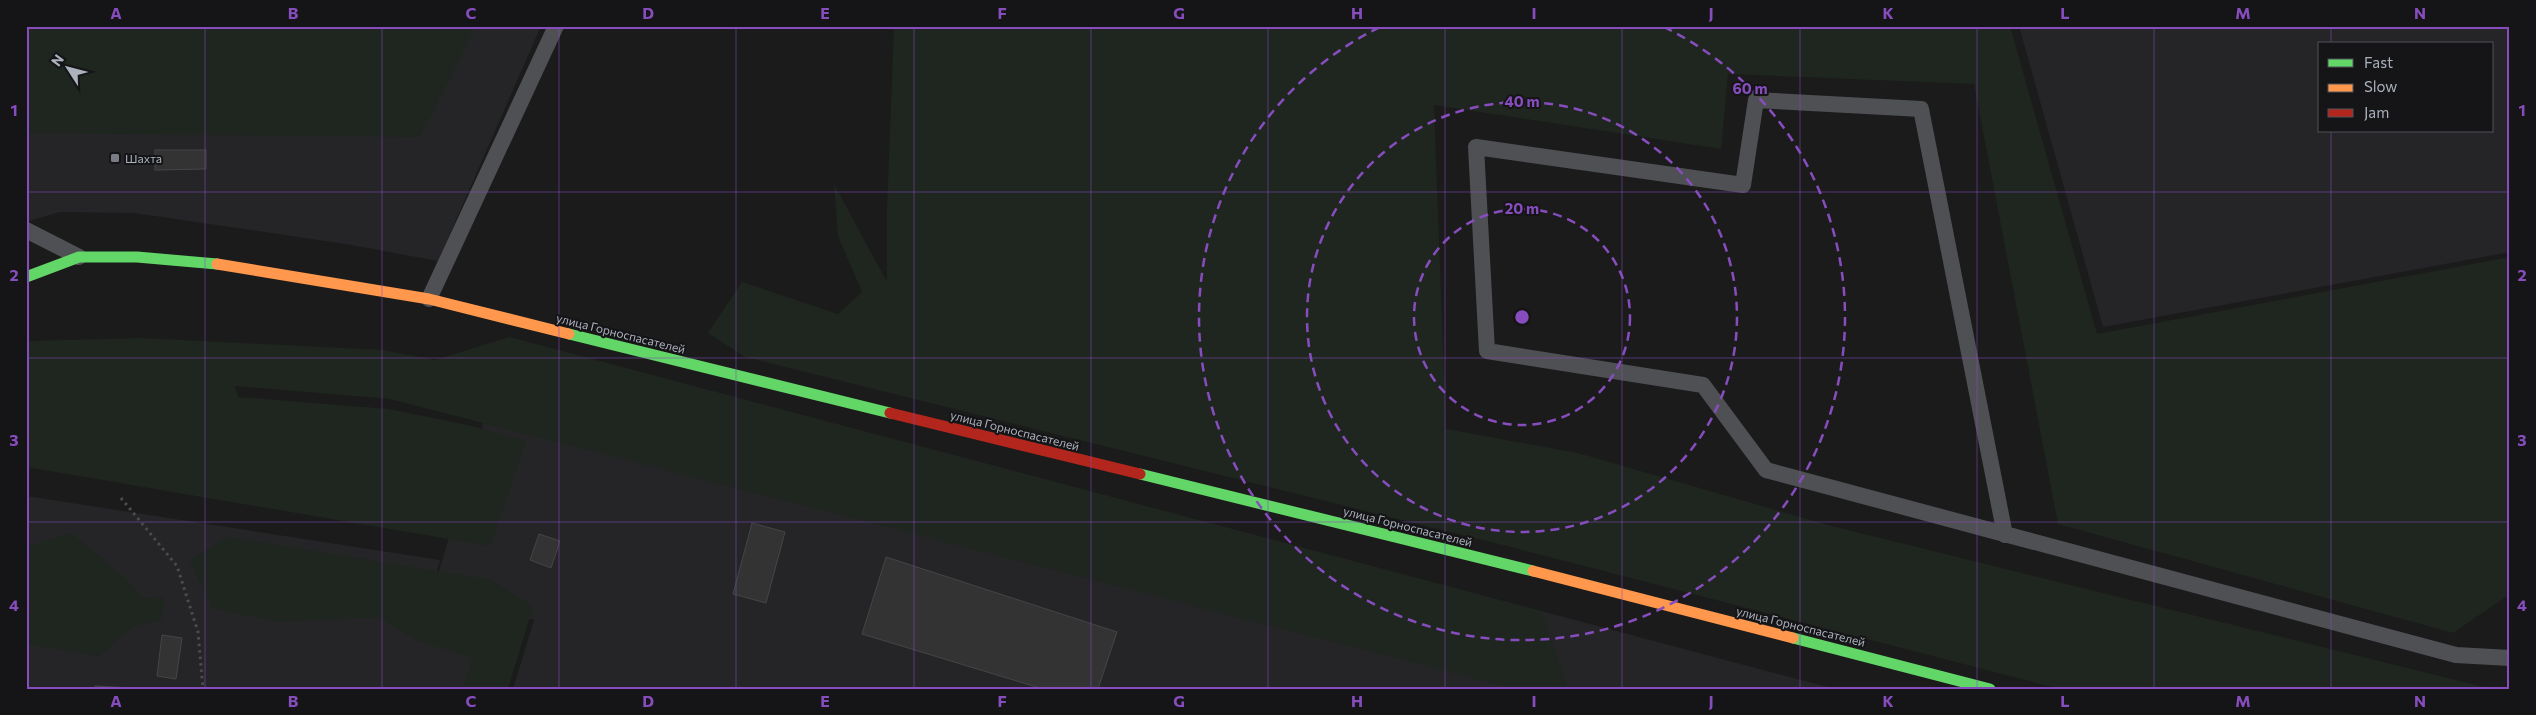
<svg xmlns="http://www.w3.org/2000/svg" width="2536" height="715" font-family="Commissioner,sans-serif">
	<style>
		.built { fill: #252528; fill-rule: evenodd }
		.green { fill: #1e261f }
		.building { fill: #333; stroke: #444547 }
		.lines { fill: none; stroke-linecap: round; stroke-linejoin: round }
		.path { stroke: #4b4c4f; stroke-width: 3; stroke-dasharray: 2.5 4; stroke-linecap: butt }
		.lane { stroke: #4f5054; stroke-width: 16 }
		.fast { stroke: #63d668; stroke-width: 11 }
		.slow { stroke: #ff974d; stroke-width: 11 }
		.jam { stroke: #b3261e; stroke-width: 11 }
		.grid { fill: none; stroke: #874dbe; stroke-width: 1; stroke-opacity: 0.55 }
		.ring { fill: none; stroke: #874dbe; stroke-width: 2.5; stroke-dasharray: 9 6 }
		.poi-dot { fill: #797c84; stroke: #151517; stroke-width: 2 }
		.labels { text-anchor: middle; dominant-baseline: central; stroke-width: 4; stroke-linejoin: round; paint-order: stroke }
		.poi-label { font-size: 12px; fill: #abb1bd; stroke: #151517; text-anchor: start }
		.street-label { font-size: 12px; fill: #abb1bd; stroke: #151517 }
		.centre { fill: #874dbe; stroke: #151517; stroke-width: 2.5 }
		.ring-label { font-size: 15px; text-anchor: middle; font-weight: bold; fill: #874dbe; stroke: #151517; stroke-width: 4; stroke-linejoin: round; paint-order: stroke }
		.neatline { fill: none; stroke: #874dbe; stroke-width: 2 }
		.grid-label { font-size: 16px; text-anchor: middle; font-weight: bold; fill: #874dbe }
	</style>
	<rect width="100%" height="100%" fill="#1b1b1b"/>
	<path class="built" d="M26,26H541L438,261L346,244L134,213L60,212L26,222Z
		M2019,26H2510V252L2103,327ZM2320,44H2492V131H2320Z
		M509,337L1835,689H513L534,620L433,591Z
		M26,496L440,560L431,592L506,689H26Z"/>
	<path class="green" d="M26,26H476L420,137L26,133Z
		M894,26H2010L2097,334L2510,257V594L2453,633L2058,524L1974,84L1728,74L1721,149L1434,105L1446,429L1578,453L1828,525L2492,689H2060L1507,546L745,357L708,333L742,282L838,314L862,292L838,236L834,184L887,282V209Z
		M509,337L1541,611L1568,689H1516L390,399L235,386L238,397L389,409L468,425L526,441L490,546L26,467V341L142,338L383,350L435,360Z
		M71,533L124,577L144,598L165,597L161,620L134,626L99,656L26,644V547Z
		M228,537L491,580L533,607L508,689H462L473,658L416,640L380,617L279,622L212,608L190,560Z"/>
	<path class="building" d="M155,150H206V169L155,170Z
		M752,523L785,532L766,603L733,594Z
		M539,534L560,541L551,568L530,560Z
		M886,557L1117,632L1098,689H1043L862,634Z
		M162,635L182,638L176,679L157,676Z
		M95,686L130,688L95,689Z"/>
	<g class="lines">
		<path class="path" d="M121,498L177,566L198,632L203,689"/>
		<path class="lane" d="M26,230L79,257
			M429,299L556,26
			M2005,535L1921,109L1756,100L1743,185L1476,147L1487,351L1703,385L1766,470L2456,655L2510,658"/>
		<path class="fast" d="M26,277L79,257H137L217,264
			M569,334L890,413
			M1140,474L1533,571
			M1793,638L1990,689"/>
		<path class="slow" d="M217,264L429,299L569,334
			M1533,571L1793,638"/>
		<path class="jam" d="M890,413L1140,474"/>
	</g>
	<path class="grid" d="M205,26V689M382,26V689M559,26V689M736,26V689M914,26V689M1091,26V689M1268,26V689M1445,26V689M1622,26V689M1800,26V689M1977,26V689M2154,26V689M2331,26V44M2331,131V689M26,192H2510M26,358H2510M26,522H2510"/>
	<g class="ring">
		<circle cx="1522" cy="317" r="108"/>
		<circle cx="1522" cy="317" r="215"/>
		<path d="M1664 27A323 323 0 1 1 1380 27"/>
	</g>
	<rect class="poi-dot" x="110" y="153" width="10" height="10" rx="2.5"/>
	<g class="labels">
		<g class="poi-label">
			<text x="125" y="158">Шахта</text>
		</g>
		<g class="street-label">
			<text transform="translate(621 333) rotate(14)">улица Горноспасателей</text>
			<text transform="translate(1015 430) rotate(14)">улица Горноспасателей</text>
			<text transform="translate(1408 526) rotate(14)">улица Горноспасателей</text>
			<text transform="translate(1801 626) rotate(14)">улица Горноспасателей</text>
		</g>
	</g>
	<circle cx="1522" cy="317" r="8" class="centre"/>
	<g class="ring-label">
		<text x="1750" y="94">60 m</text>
		<text x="1522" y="107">40 m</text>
		<text x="1522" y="214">20 m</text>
	</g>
	<rect width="2536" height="715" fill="none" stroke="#151517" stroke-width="55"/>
	<rect x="2318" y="42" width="175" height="90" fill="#151517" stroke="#515359"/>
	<rect x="2328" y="59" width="25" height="8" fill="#63d668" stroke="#515359"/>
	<text x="2364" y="68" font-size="15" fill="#abb1bd">Fast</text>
	<rect x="2328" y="84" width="25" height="8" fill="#ff974d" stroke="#515359"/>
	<text x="2364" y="92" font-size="15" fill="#abb1bd">Slow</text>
	<rect x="2328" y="109" width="25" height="8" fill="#b3261e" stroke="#515359"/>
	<text x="2364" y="118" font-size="15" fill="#abb1bd">Jam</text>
	<g transform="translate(68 68) rotate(306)" stroke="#151517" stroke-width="4" paint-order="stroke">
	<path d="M0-4L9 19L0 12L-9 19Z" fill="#abb1bd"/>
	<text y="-8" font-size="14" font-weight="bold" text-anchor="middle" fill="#abb1bd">N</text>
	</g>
	<rect x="28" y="28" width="2480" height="660" class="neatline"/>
	<g class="grid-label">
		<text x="116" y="19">A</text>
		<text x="293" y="19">B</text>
		<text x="471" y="19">C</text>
		<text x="648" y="19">D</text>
		<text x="825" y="19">E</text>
		<text x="1002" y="19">F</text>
		<text x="1179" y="19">G</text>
		<text x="1357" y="19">H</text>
		<text x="1534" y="19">I</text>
		<text x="1711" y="19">J</text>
		<text x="1888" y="19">K</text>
		<text x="2065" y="19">L</text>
		<text x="2243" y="19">M</text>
		<text x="2420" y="19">N</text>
		<text x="14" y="116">1</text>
		<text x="2522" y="116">1</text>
		<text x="14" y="281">2</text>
		<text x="2522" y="281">2</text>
		<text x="14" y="446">3</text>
		<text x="2522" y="446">3</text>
		<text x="14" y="611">4</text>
		<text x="2522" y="611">4</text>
		<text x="116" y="707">A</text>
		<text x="293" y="707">B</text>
		<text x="471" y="707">C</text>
		<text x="648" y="707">D</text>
		<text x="825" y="707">E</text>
		<text x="1002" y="707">F</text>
		<text x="1179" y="707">G</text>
		<text x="1357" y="707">H</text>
		<text x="1534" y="707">I</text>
		<text x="1711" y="707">J</text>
		<text x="1888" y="707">K</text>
		<text x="2065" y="707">L</text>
		<text x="2243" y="707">M</text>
		<text x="2420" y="707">N</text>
	</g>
</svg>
